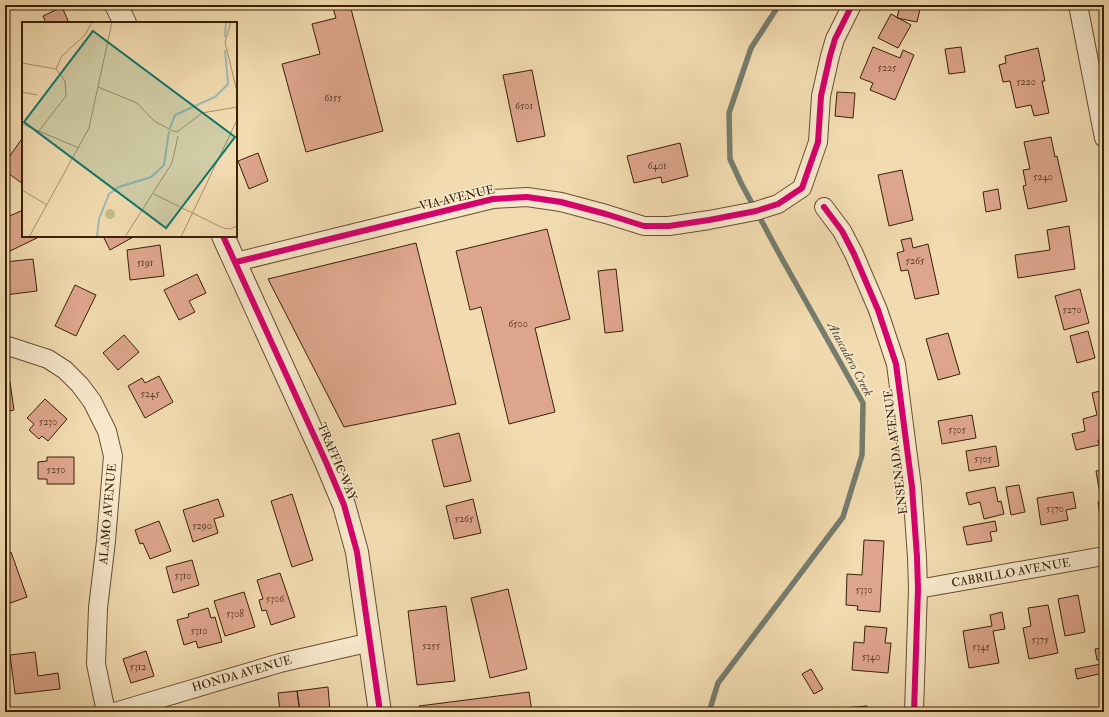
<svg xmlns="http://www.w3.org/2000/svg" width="1109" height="717" font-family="'IM FELL Double Pica',serif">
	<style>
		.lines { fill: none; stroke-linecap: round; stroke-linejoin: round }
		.stream { stroke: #757d6e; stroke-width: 5.5 }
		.building { fill: #dda58d; stroke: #382206 }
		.minor-casing { stroke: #665030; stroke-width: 20 }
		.tertiary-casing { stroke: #665030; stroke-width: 24 }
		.minor { stroke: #f7e8cc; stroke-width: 18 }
		.tertiary { stroke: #f7e8cc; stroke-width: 22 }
		.cycleway-casing { stroke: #f7e8cc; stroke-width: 8 }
		.cycleway { stroke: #d6006c; stroke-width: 6 }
		.labels { text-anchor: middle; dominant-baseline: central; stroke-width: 3; stroke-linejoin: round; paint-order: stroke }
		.number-label { font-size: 10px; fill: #614328 }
		.street-label { font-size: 12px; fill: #382206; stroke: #f7e8cc }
		.water-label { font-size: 13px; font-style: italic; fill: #564f3a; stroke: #f7e8cc }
		.inset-river { fill: none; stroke: #9db9b4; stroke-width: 2 }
		.inset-road { fill: none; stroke: #a8916c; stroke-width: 1 }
		.view { fill: #0f766e; fill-opacity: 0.15; stroke: #0f766e; stroke-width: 2 }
		.inset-edge { fill: none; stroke: #382206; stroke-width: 2 }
	</style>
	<rect width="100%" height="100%" fill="#f2dbb0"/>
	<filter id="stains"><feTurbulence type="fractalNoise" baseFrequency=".005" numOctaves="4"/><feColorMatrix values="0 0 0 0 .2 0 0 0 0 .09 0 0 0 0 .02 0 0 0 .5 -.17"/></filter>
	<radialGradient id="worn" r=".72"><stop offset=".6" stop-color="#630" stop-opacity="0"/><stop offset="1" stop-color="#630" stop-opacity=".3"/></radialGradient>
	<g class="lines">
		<path class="stream" d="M709,712L718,683L843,517L862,455L863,403L781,257L741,183L730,159L729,113L751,48L779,5"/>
	</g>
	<path class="building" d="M345,5H350L383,131L306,152L282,64L320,54L312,24L336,18L333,8Z
		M900,5H921L917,22L897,18Z
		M62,7L69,23H46L43,16Z
		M891,14L911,25L898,48L878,38Z
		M873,47L900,58L903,50L914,55L895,100L870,90L873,83L860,78Z
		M961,47L965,72L949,74L945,49Z
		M1038,48L1045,81H1042L1049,113L1034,116L1031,105L1016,108L1010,81L1003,82L999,65L1006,63L1005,56Z
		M532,70L545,136L517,142L503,75Z
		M837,92L855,93L853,118L835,116Z
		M1051,137L1055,157L1057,156L1067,201L1028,209L1023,186L1026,185L1023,170L1030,169L1024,142Z
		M21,140L23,141V184L5,171V163Z
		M680,143L688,176L662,183L661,177L634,183L627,156Z
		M258,153L268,181L249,189L238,161Z
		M902,170L913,220L889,226L878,175Z
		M998,189L1001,209L986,212L983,192Z
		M23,210V236H36L37,238L8,252L5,245V218Z
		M1069,226L1075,269L1018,278L1015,255L1050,250L1047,230Z
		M547,229L570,319L535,328L555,412L509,424L481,307L470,310L456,251Z
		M103,236H135L110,250Z
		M911,238L913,248L928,244L939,294L915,299L908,270L901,271L897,253L904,251L901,240Z
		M416,243L456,404L344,427L268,279Z
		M160,245L164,276L130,280L127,250Z
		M33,259L37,291L5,295V262Z
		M616,269L623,331L605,333L598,271Z
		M197,274L206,293L189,301L195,312L179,320L164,290Z
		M75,285L96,295L76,336L55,326Z
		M1080,289L1089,323L1064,330L1055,296Z
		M1088,331L1095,358L1077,363L1070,336Z
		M948,333L960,374L938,380L926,339Z
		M124,335L139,352L118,370L103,353Z
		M159,376L173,402L145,418L128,386L142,378L145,383Z
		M10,382L14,410L5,412V383Z
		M1104,390V439L1098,440L1099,445L1076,450L1072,434L1085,431L1083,419L1097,415L1092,393Z
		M45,399L67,419L48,441L42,436L39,439L29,430L34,424L27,418Z
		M972,415L976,438L942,444L938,421Z
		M459,433L471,481L444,487L432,440Z
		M996,446L999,466L969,471L966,451Z
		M47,457H74V484H47V479H38V462L47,461Z
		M1104,470V488L1099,489L1096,471Z
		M1019,485L1025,512L1011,515L1006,487Z
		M995,487L998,502L1001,501L1004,514L984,519L980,502L969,505L966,493Z
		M1073,492L1076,508L1066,510L1068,520L1041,525L1037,498Z
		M292,494L313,560L292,567L271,501Z
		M218,499L224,516L214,519L218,533L193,542L183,510Z
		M473,499L481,533L454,539L446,506Z
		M1104,501V523L1101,524L1098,502Z
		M159,521L171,551L150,559L143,543L140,544L135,530Z
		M995,521L997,531L990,532L992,541L967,545L963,527Z
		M864,540L884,541L880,612L857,610L858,606L846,605L847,574L862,575Z
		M11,552L27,597L5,605V555Z
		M192,560L199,585L173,593L166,567Z
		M280,573L295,617L271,625L266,610L262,611L259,600L263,599L257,580Z
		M508,589L527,669L490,678L471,598Z
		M244,592L255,627L225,636L214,601Z
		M1078,595L1085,632L1065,636L1058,599Z
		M1048,605L1058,653L1029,659L1023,628L1031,626L1028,608Z
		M446,606L455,681L417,685L408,611Z
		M208,608L211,618L215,617L222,642L198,648L196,641L184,645L177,620L189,617L188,614Z
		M1002,612L1005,629L993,631L999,663L969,668L963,631L992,626L990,615Z
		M865,626L887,628L885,643H891L888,673L852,670L854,642L864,643Z
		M1102,648L1104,659L1097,660L1095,649Z
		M146,651L154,676L131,683L123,659Z
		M35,652L38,676L58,673L60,689L15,694L10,655Z
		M1101,664L1103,673L1077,679L1075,669Z
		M811,669L823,689L814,694L802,674Z
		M328,687L330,712H300L297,691Z
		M297,691L300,712H280L278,693Z
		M529,692L532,712H420L419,706Z
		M867,706L868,712L810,711Z"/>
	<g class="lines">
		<g class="minor-casing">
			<path id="minor" d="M1078,5L1104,138
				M824,207L842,231L854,254L878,310L896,364L912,487L917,557L918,589L914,712
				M236,262L493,199L527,197L561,202L606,214L644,226H669L709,220L756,211L778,204L802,188L818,142L821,96L830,56L835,39L852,5
				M5,345L48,359L65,370L80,385L92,401L107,431L113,456L106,541L98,608L96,664L106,712
				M918,589L1104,556
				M115,712L280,663L371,642"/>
		</g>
		<g class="tertiary-casing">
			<path id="tertiary" d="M116,5L125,23
				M223,236L326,462L344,505L357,552L380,712"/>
		</g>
		<use href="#minor" class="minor"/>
		<use href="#tertiary" class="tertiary"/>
		<g class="cycleway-casing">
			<path id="cycleway" d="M824,207L842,231L854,254L878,310L896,364L912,487L917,557L918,589L914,712
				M223,236L326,462L344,505L357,552L380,712
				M236,262L493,199L527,197L561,202L606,214L644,226H669L709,220L756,211L778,204L802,188L818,142L821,96L830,56L835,39L852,5"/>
		</g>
		<use href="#cycleway" class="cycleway"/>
	</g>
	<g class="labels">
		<g class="number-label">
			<text x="887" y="68">5225</text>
			<text x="1026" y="82">5220</text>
			<text x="333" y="98">6155</text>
			<text x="524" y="106">6501</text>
			<text x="657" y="166">6401</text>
			<text x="1043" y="177">5240</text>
			<text x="915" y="261">5265</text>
			<text x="145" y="263">5191</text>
			<text x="1072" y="310">5270</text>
			<text x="518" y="324">6500</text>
			<text x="150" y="394">5245</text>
			<text x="48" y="422">5230</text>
			<text x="957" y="430">5305</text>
			<text x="983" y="459">5305</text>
			<text x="56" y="470">5250</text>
			<text x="1055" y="509">5370</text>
			<text x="464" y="519">5265</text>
			<text x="202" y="526">5290</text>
			<text x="183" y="576">5310</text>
			<text x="864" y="590">5330</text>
			<text x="275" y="599">5306</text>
			<text x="235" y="614">5308</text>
			<text x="199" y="631">5310</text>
			<text x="1040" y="640">5375</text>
			<text x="431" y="646">5255</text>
			<text x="981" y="647">5345</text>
			<text x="871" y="657">5340</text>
			<text x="138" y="667">5312</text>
		</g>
		<g class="street-label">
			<text transform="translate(457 198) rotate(-13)">VIA AVENUE</text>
			<text transform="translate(896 452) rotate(-97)">ENSENADA AVENUE</text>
			<text transform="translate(337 462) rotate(67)">TRAFFIC WAY</text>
			<text transform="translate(108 514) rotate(-85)">ALAMO AVENUE</text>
			<text transform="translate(1011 573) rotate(-10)">CABRILLO AVENUE</text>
			<text transform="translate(242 674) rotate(-16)">HONDA AVENUE</text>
		</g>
		<g class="water-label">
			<text transform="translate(850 359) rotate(62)">Atascadero Creek</text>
		</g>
	</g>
	<g transform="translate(22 22)">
		<rect width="215" height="215" fill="#f2dbb0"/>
		<path d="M83 192a5 5 0 1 1 10 0a5 5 0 1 1-10 0Z" fill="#c2be86"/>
		<path class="inset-river" d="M203,15L204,0M148,106L153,93L193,75L206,62L203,28M75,215L77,197L87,172L97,165L129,155L142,143L147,109"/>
		<path class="inset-road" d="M209,0L203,20L215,70M0,41L34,47M76,65L115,81L132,99L151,109L155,110L180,91L215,85M0,70L15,73M0,102L57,126M16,110L44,74L43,59L34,47L40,34L63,13L70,0M0,168L25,183M132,172L201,206L208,207L215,204M7,215L67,106L90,0M103,215L150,141L156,114M159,215L215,98"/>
		<path class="view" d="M71,9L213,115L144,206L2,100Z"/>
		<rect width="215" height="215" class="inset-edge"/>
	</g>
	<rect width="1109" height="717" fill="none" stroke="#f2dbb0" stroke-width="20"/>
	<rect x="6" y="6" width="1097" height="705" fill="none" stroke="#382206" stroke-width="2"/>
	<rect x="10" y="10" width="1089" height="697" fill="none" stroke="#382206"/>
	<rect width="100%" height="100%" filter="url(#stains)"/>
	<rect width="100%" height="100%" fill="url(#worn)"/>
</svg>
